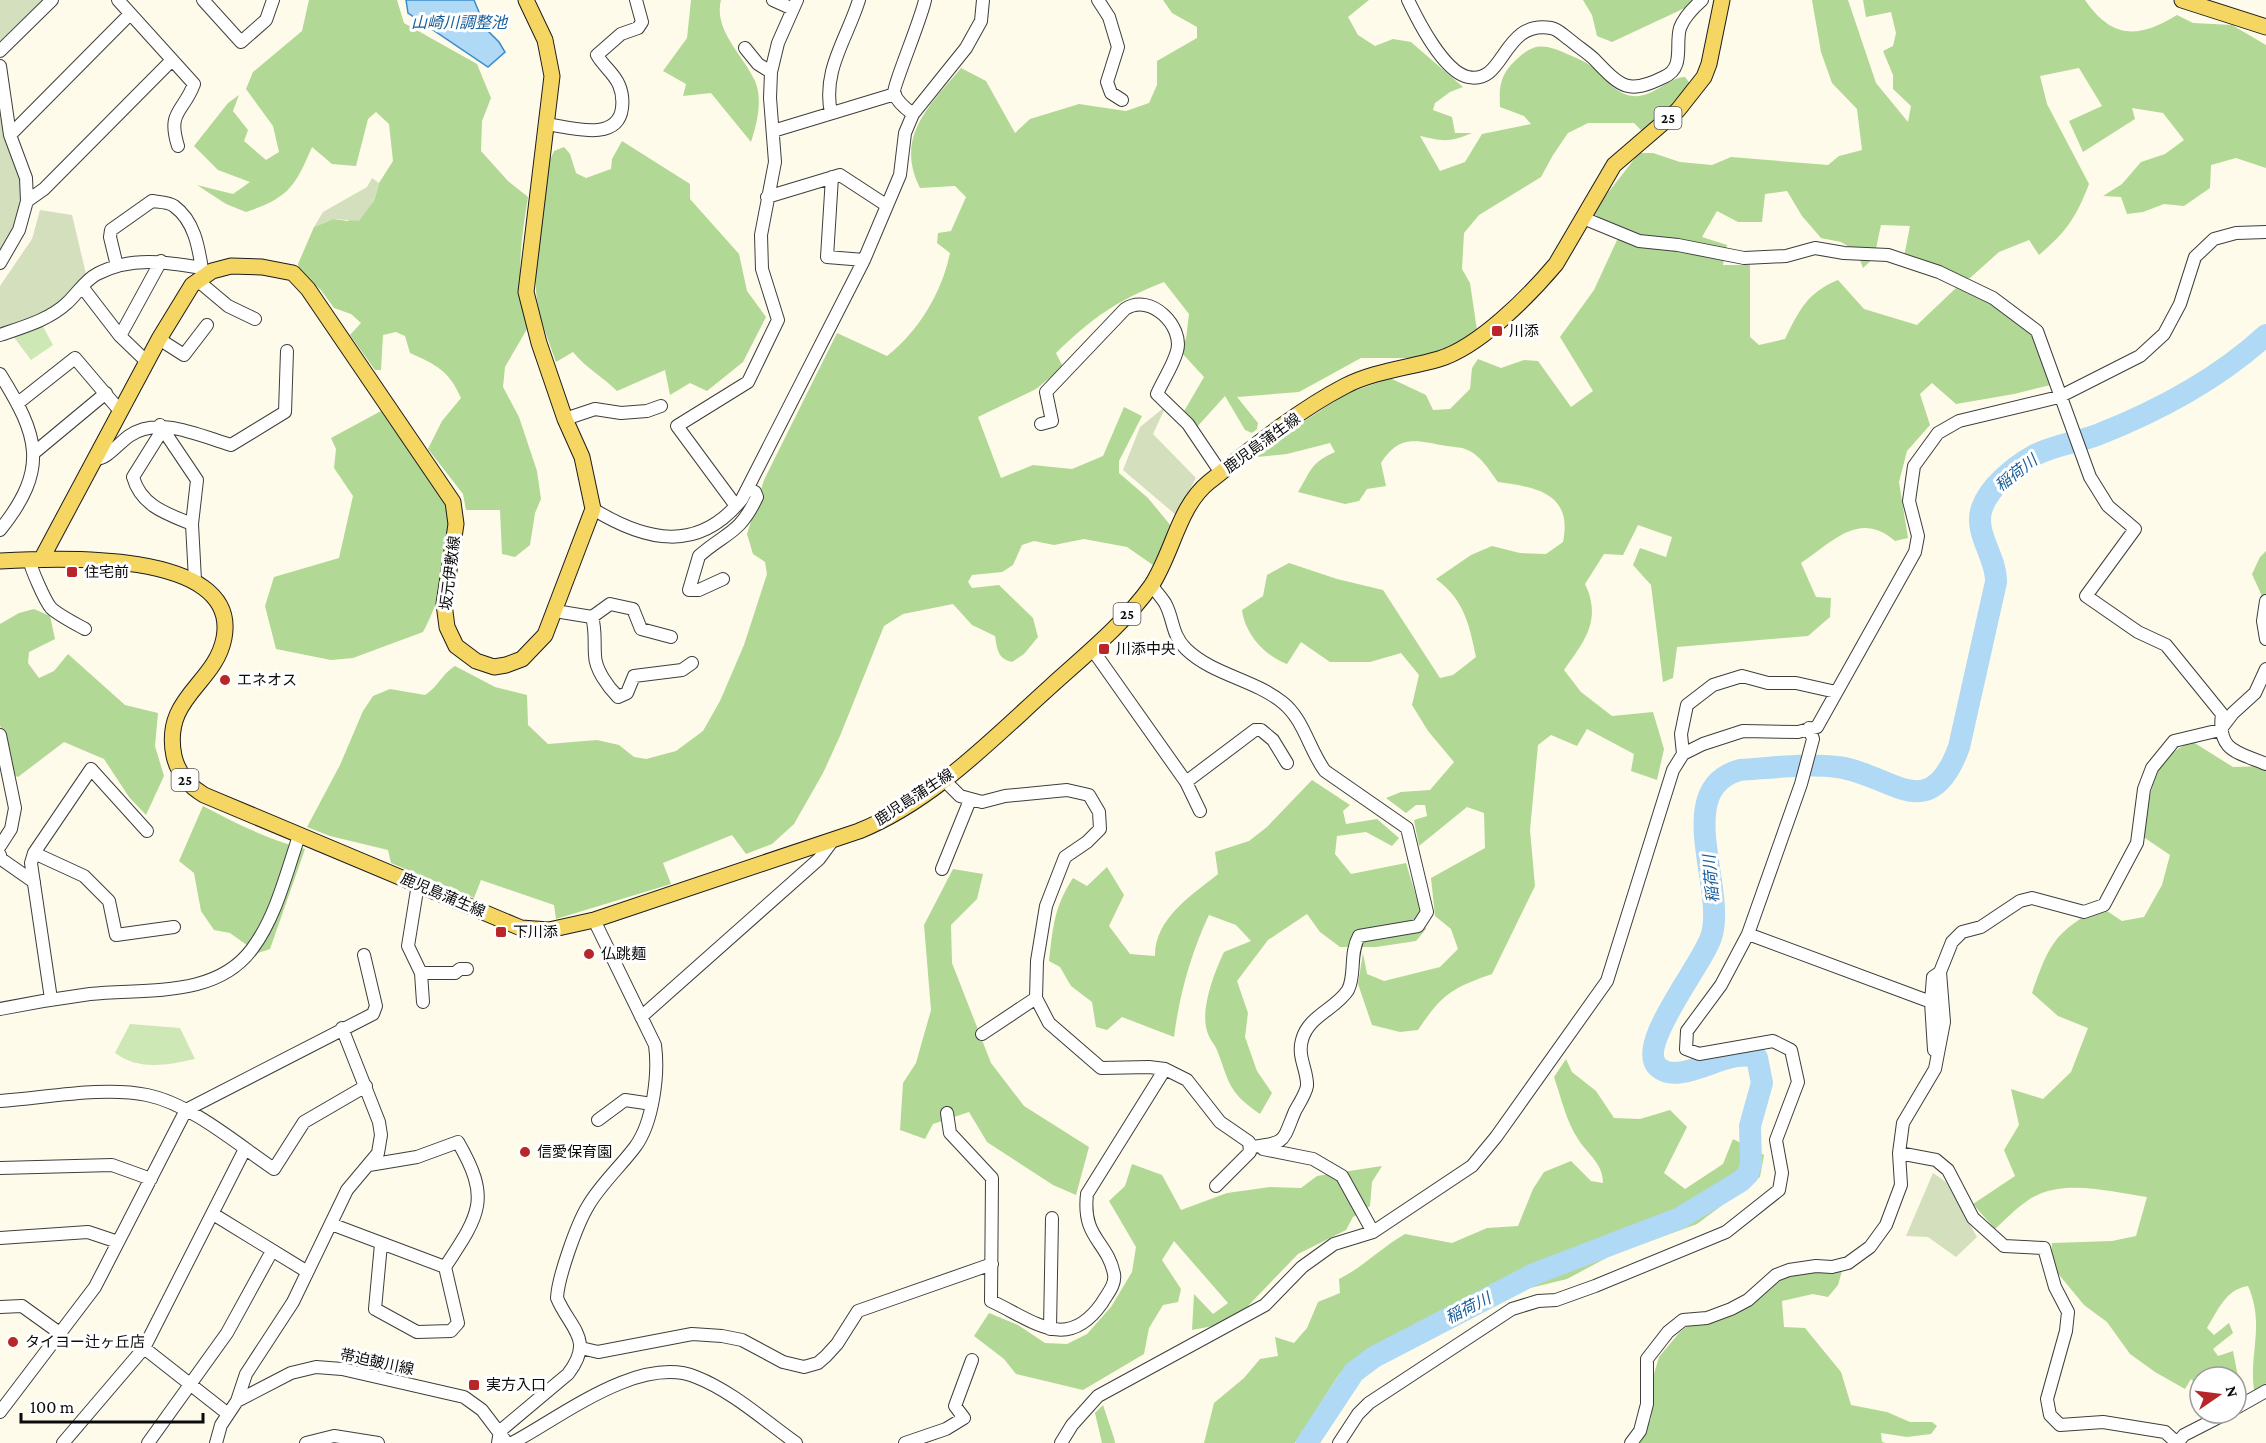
<svg xmlns="http://www.w3.org/2000/svg" width="2266" height="1443" font-family="'Crimson Pro','Noto Sans JP',serif">
	<style>
		.green { fill: #cee8b5 }
		.forest { fill: #b1d895 }
		.cemetery { fill: #d3dfbd }
		.water { fill: #b0d9f5; stroke: #388ccb; stroke-width: 1.5 }
		.lines { fill: none; stroke-linecap: round; stroke-linejoin: round }
		.river { stroke: #b0d9f5; stroke-width: 22 }
		.minor-casing { stroke: #3e3e3e; stroke-width: 14 }
		.major-casing { stroke: #1c1c1c; stroke-width: 17 }
		.minor { stroke: #fff; stroke-width: 12 }
		.major { stroke: #f6d662; stroke-width: 15 }
		.poi-dot { fill: #b82629; stroke: #fff; stroke-width: 2 }
		.labels { text-anchor: middle; dominant-baseline: central; stroke-width: 6; stroke-linejoin: round; paint-order: stroke }
		.shield { fill: #fff; stroke: #545454; stroke-width: 1.5 }
		.shield-label { font-size: 14px; font-weight: bold; fill: #0b0b0b }
		.poi-label { font-size: 15px; fill: #0b0b0b; stroke: #fff; text-anchor: start }
		.street-label { font-size: 15px; fill: #0b0b0b; stroke: #fff }
		.water-label { font-size: 16px; font-style: italic; fill: #185e9a; stroke: #fff }
	</style>
	<rect width="100%" height="100%" fill="#fffbea"/>
	<path class="green" d="M41,323L53,345L31,360L13,336Z
		M130,1024L180,1028L195,1059C167,1065 140,1071 115,1053Z"/>
	<path class="forest" d="M309,0H397L404,23L477,64L491,98L482,121L481,151L508,181L528,197C520,247 516,278 527,329L505,367L503,387L519,417L537,471L541,499L535,513L530,545L515,557L502,554L500,510H466L463,494L428,449L442,421L461,398C449,371 437,365 410,353L405,336L396,332L383,335L381,370H375L350,335L361,323L351,314L334,308L321,290L299,270L298,264L314,227L333,219L348,221L374,201L379,183L393,161L389,124L376,112L368,119L356,166L332,164L312,147C295,187 288,198 246,212L226,204L197,185L233,194L250,182L218,170L194,146L228,103L239,95L233,111L248,130L244,141L266,160L279,152L273,126L246,89L253,72L302,31Z
		M691,0H721C713,30 744,56 755,81C763,99 757,124 751,142L711,93L683,96L686,84L663,71L687,38Z
		M1163,0H1369L1348,17L1358,35L1375,46L1393,39L1411,42L1463,87L1450,92L1435,103L1433,110L1452,117L1455,133H1472C1449,143 1442,141 1420,136L1440,171L1465,162L1482,134L1531,124L1524,116L1500,107C1499,86 1500,74 1518,58C1536,42 1546,45 1567,54C1574,57 1582,60 1588,64C1603,74 1613,94 1633,96C1653,98 1667,78 1685,77L1691,85L1681,99L1642,131L1634,123H1588L1568,133L1553,155L1541,177L1479,215L1464,233L1462,269L1470,283L1477,330L1442,352L1411,358H1361L1299,392L1237,397L1258,423L1257,429L1252,433L1245,430L1225,396L1196,428L1183,413L1204,377L1181,352V345L1186,339L1189,314L1164,282C1116,301 1093,317 1056,353L1063,367L1036,389L978,417L1001,478L1033,465L1072,469L1103,456L1124,407L1142,416L1119,461V473L1148,498L1171,526L1153,565L1127,547L1084,539L1054,545L1034,541L1022,545L1013,565L1002,572L972,575L968,582L972,588L999,585L1033,618L1038,637L1024,654L1012,662C998,659 997,649 995,636L972,625L953,604L903,614L884,626L840,736L823,773L794,824L772,844L746,854L732,835L663,863L671,884L556,919L554,905L481,880L474,898L391,863L388,850L330,836L307,827L340,765L363,711L373,696L390,689L425,695C440,685 440,676 455,666L495,687L527,695L528,725L548,744L597,740L619,745L634,757L646,759L676,751L703,731L720,701L744,645L767,574L765,562L753,554L747,534L764,480L837,333L887,356C919,331 942,292 950,253L937,243L938,233L951,231L966,197L955,186L920,188C894,137 930,105 961,68L986,81L1015,133L1030,119L1079,104L1126,111L1149,103L1157,85V61L1197,38V27L1172,13Z
		M1583,0H1692L1687,7L1612,42L1597,36L1592,15Z
		M1812,0H1848L1876,83L1908,122L1911,106L1893,89V75L1883,51L1893,46L1896,33L1891,12L1866,17L1863,0H2085C2112,39 2138,39 2177,15L2193,23L2232,25L2266,45V168L2236,158L2211,165L2210,188L2184,206L2164,204L2143,212L2127,214L2121,197L2103,196L2122,184L2141,162L2165,154L2184,140L2163,113L2132,108L2135,119L2083,152L2069,121L2102,106L2079,68L2040,76L2047,104L2089,184C2076,218 2066,232 2039,255L2029,240L1999,252L1970,278L1944,281L1903,262L1910,226L1881,225L1874,258L1863,268L1857,252L1841,242L1821,238L1802,216L1787,191L1765,194L1762,222H1738L1717,211L1702,237L1727,245L1723,265H1750V337L1759,345L1785,339C1799,310 1808,292 1838,280L1864,309L1917,325L1956,288L2004,310L2031,332L2059,383L2014,394L1956,404L1932,383L1920,394L1930,425L1907,451L1899,482L1908,538L1895,541C1859,510 1833,542 1801,563L1816,597L1831,598L1830,617L1808,636L1677,647L1673,678L1663,682L1651,585L1633,565L1640,548L1666,557L1672,537L1638,525L1623,555L1604,554L1585,584C1602,619 1585,641 1564,670L1581,692L1612,716L1653,712L1664,749L1657,780L1631,771L1634,754L1587,729L1577,746L1551,735L1538,745L1530,830L1535,886L1492,974C1452,988 1442,994 1418,1030L1400,1032L1372,1025L1358,984L1363,953L1367,974L1384,981L1440,967L1458,949L1451,929L1435,916L1431,878L1485,848L1484,813L1467,807L1419,846L1414,820L1427,816L1425,805H1416L1406,813L1386,798L1401,792L1430,790L1454,762L1428,731L1412,705L1419,675L1401,653L1370,662H1330L1301,642L1287,664C1265,656 1245,634 1242,610L1263,596L1267,575L1289,563L1337,579L1383,590L1440,678L1453,675L1476,657C1469,623 1464,600 1436,579L1471,555L1492,546L1520,553L1546,554L1563,542C1573,493 1536,487 1498,482C1489,470 1480,454 1465,449C1460,447 1452,447 1447,446C1417,441 1400,433 1381,463L1386,486L1367,489L1359,501L1345,504L1298,492C1311,471 1310,463 1335,452L1330,443L1287,454L1247,458L1346,394L1390,378L1426,395L1433,410L1450,409L1470,389L1472,368L1478,359L1501,368L1524,360L1538,361L1571,407L1593,391L1560,337L1594,290L1618,238L1593,212L1639,153H1653L1680,162L1712,165L1731,157L1828,165L1839,156L1862,150L1857,109L1832,83L1821,52Z
		M622,141L690,184V199L739,254L747,291L766,317L743,362L707,391L690,383L670,395L665,370L617,391C603,377 586,368 573,352L556,362C548,339 538,315 536,291C535,248 544,204 549,162L554,151L564,147L570,154L576,173L586,178L611,169L612,159Z
		M381,411C393,429 449,502 451,518C457,549 438,605 423,632L353,658L331,660L276,649L265,606L274,577L339,558L353,496L334,468L336,449L331,438Z
		M2266,551V605L2252,574L2260,557Z
		M34,609L50,616L55,639L29,652L28,663L39,678L54,671L68,654L125,705L158,713L155,746L164,776L146,815L129,797L104,759L64,742L18,777L14,775L0,725V624L19,613Z
		M2193,742L2233,767L2266,766V1383L2255,1396C2247,1355 2266,1327 2248,1286C2226,1289 2218,1310 2207,1328L2214,1335L2229,1323L2233,1333L2213,1349L2218,1356L2233,1351L2240,1387L2236,1389V1377H2200V1388L2191,1379L2185,1389L2155,1372L2130,1354L2107,1322L2084,1305L2051,1265L2052,1243L2112,1241L2136,1236L2147,1197C2110,1192 2060,1177 2027,1201C2015,1209 2005,1220 1995,1229L1973,1204L2015,1176L2004,1150L2019,1125L2011,1089L2043,1099L2071,1072L2088,1028L2058,1016L2032,993C2049,945 2054,932 2101,907L2122,921L2144,917L2162,885L2170,855L2142,836C2151,797 2150,756 2193,742Z
		M1312,780L1350,805L1343,811L1346,824L1377,819L1399,838L1392,846L1366,832L1337,836L1335,854L1351,874L1406,863L1426,929L1416,941L1376,947H1340L1320,932L1307,914L1268,940L1237,981L1248,1013L1245,1037L1257,1071L1272,1093L1260,1114C1228,1092 1230,1084 1217,1050C1215,1045 1210,1040 1208,1034C1199,1012 1214,973 1224,952L1251,941L1236,925L1209,915C1191,952 1179,997 1174,1037L1122,1017L1107,1030L1096,1027L1092,1002L1071,986L1060,967L1049,961C1053,927 1054,907 1073,878L1087,886L1107,867L1124,895L1109,926L1130,954L1155,956C1155,918 1191,896 1218,874L1215,852L1249,841L1267,827Z
		M203,806C235,823 269,840 305,849L270,949L258,953L230,933L214,930L201,911L194,873L179,861Z
		M953,869L983,874L977,899L951,925L952,963L991,1063L1024,1106L1089,1147L1076,1195L1053,1185L987,1142L969,1112L933,1124L925,1139L900,1130L903,1083L916,1063L931,1010L924,925Z
		M1566,1059L1572,1072L1596,1091L1614,1118L1640,1119L1670,1110L1687,1127L1664,1173L1685,1189L1723,1164L1733,1139L1764,1155L1760,1177L1697,1224L1610,1256L1567,1279L1526,1289L1408,1330L1340,1373L1295,1443H1204L1214,1403L1244,1378L1260,1359L1278,1356L1275,1337L1294,1343L1307,1328L1318,1302L1340,1293L1339,1279C1365,1266 1379,1249 1405,1234L1452,1243L1487,1228L1518,1226L1533,1189L1544,1172L1571,1161L1591,1181L1603,1183C1603,1163 1588,1155 1578,1139C1566,1121 1561,1097 1554,1077Z
		M1132,1164L1162,1175L1181,1210L1227,1193L1270,1187L1301,1188L1317,1176L1382,1166L1372,1182L1370,1206L1353,1217L1346,1230L1298,1254L1246,1308L1213,1326L1192,1330L1194,1294L1213,1314L1228,1303L1174,1241L1162,1260L1181,1289L1178,1302L1163,1305L1149,1328L1144,1354L1083,1390L1016,1374L1004,1359L974,1336L989,1313L1018,1325L1045,1343L1067,1344L1087,1334L1111,1307L1132,1272L1136,1247L1109,1201L1125,1186Z
		M1814,1269L1842,1271L1838,1285L1828,1297L1813,1294L1782,1301L1784,1327L1805,1328L1841,1372L1851,1405L1887,1412L1910,1422H1932L1937,1426L1931,1434L1907,1437L1881,1433L1882,1442L1886,1443H1636L1651,1419L1654,1374L1659,1357L1679,1333L1691,1323L1735,1315L1756,1301L1764,1291L1789,1273Z
		M1103,1405L1114,1438L1115,1443H1102L1095,1413Z"/>
	<path class="cemetery" d="M0,0H46L0,45Z
		M0,114L10,154L22,178L18,219L0,254Z
		M372,178L379,183L374,201L359,221L333,219L314,227L323,212L367,187Z
		M40,210L72,215L87,278C57,308 39,317 0,332V286L32,239Z
		M1166,406L1153,434L1196,478L1176,515L1123,470L1140,427Z
		M1933,1173L1946,1182L1977,1237L1956,1257L1928,1237L1906,1236Z"/>
	<path class="water" d="M406,0H474L486,29L499,42L505,52L488,67L408,13Z"/>
	<g class="lines">
		<path class="river" d="M1307,1443L1354,1372L1374,1357L1534,1274L1680,1218L1741,1181L1748,1174L1751,1163L1750,1126L1762,1083L1757,1058C1729,1045 1681,1088 1658,1067C1634,1045 1706,961 1712,934C1725,885 1672,789 1740,770C1770,768 1808,763 1837,767C1890,773 1929,829 1959,747L1996,582C1997,557 1973,533 1982,508C1989,487 2014,467 2033,456C2053,445 2076,443 2097,435C2158,411 2218,379 2266,335"/>
		<g class="minor-casing">
			<path id="minor" d="M118,0L194,84C183,113 167,111 178,146
				M203,0L241,42L266,20L273,0
				M773,0L793,9
				M1098,0L1109,17L1118,47L1107,82L1111,93L1122,100
				M1408,0C1418,21 1444,72 1468,77C1506,85 1501,20 1551,28C1558,29 1564,36 1570,40C1578,47 1588,53 1595,60C1621,87 1628,95 1664,77C1685,68 1675,45 1680,28C1684,17 1693,8 1702,0
				M745,48L758,64L771,72
				M0,51L52,0
				M0,66L10,135L26,178L27,201L19,230L0,263
				M831,113C822,70 847,39 859,0
				M913,114C906,109 897,102 894,93C893,86 922,17 925,0
				M546,124C569,127 618,143 622,108C623,100 622,92 619,85C614,73 603,66 597,55L621,34L638,28L642,22L636,0
				M773,131L895,94
				M10,135L130,14
				M832,177L827,257L864,260
				M767,197L840,175L886,205
				M27,201L44,189L172,60
				M1583,218L1639,241L1678,245L1744,258L1786,256L1815,248L1844,253L1888,255L1939,272L1993,298L2037,331L2090,477L2108,506L2135,529L2086,596L2138,632L2166,645L2222,714C2217,751 2237,752 2266,764
				M117,266L110,237L111,230L152,201C158,202 169,202 174,206C196,222 199,251 203,275
				M197,280L228,306L255,319
				M83,288L120,336L146,361
				M0,335C23,327 49,320 67,303C77,294 85,280 97,274C131,256 166,262 202,268
				M120,336L161,261
				M159,339L184,355L207,325
				M0,374C38,435 50,468 0,530
				M18,403L75,358L120,411
				M565,419L595,409L621,413L647,411L661,406
				M1041,424L1052,421L1046,392L1125,309C1151,292 1184,327 1177,351C1173,366 1163,380 1157,394L1188,424L1221,473
				M160,425L197,480L192,524L195,580
				M163,429L133,477C141,506 167,514 192,524
				M35,452L106,393
				M96,459C107,459 119,443 129,436C159,415 200,436 231,445L285,412L287,351
				M736,506L677,426L748,382L778,320L762,269L761,235L775,162L770,98L771,72L778,43L797,0
				M593,509C645,541 698,554 742,499L864,260L900,175L905,133L913,114L966,48L981,21L983,0
				M29,559C31,569 45,601 51,608C60,616 74,623 85,629
				M723,579L699,590H689L699,556C726,532 739,535 757,497L755,492L748,489
				M1151,585C1156,591 1161,597 1165,603C1174,619 1171,634 1186,649C1213,675 1253,679 1282,702C1304,719 1309,750 1325,771L1407,828L1427,912L1418,926L1359,936C1349,954 1356,975 1348,990C1336,1009 1308,1016 1302,1040C1297,1057 1308,1071 1307,1086C1306,1093 1299,1104 1295,1111C1282,1142 1287,1143 1251,1147
				M2266,601L2263,621L2266,639
				M555,611L592,617C596,631 594,641 595,655C595,669 608,687 618,697L627,693L634,676L682,670L692,663
				M592,617L610,604L633,609L641,629L671,637
				M1092,649L1186,782L1200,811
				M1809,728L1813,739L1801,784L1748,934L1931,1002L1934,1050
				M0,735L15,808L11,829L0,846
				M1683,754L1681,734L1687,705L1713,685L1742,676L1768,683H1796L1836,692
				M944,780L960,796L982,802L1005,796L1067,790L1089,795L1099,812L1100,829L1087,842L1065,857L1046,906L1037,961L1036,998L1049,1023L1101,1068L1149,1067L1165,1069L1187,1080L1220,1122L1249,1142L1250,1152L1216,1186
				M1186,782L1255,730H1261L1273,740L1287,763
				M34,853L84,876L109,901L116,935L174,927
				M0,855L1,859L34,882
				M942,869L970,800
				M418,884L408,946L421,973L423,1002
				M421,973H455L460,969H467
				M51,999L31,863L34,853L91,769L147,831
				M1931,1002L1933,977L1939,973
				M0,1009C30,1003 60,998 90,994C144,988 215,999 252,949C276,917 286,874 299,836
				M641,1017L819,859L833,840
				M982,1034L1036,998
				M0,1101C45,1098 103,1086 147,1095C191,1104 237,1144 274,1169L304,1122L366,1086
				M947,1113L950,1133L992,1178L991,1301C1034,1321 1067,1353 1102,1303C1107,1294 1116,1285 1114,1274C1107,1240 1082,1239 1087,1194L1165,1069
				M598,1120L625,1100L652,1104
				M1263,1149L1313,1159L1342,1176L1373,1232
				M1899,1153L1936,1160L1948,1170L1973,1218L2004,1246L2044,1248L2055,1287L2068,1312L2066,1331L2047,1399L2050,1415L2060,1425L2103,1422L2165,1432L2177,1443
				M0,1168L112,1165L151,1179
				M213,1214L306,1271
				M331,1224L445,1267C480,1214 491,1199 458,1142L417,1157L369,1165
				M0,1238L88,1232L118,1242
				M381,1244L375,1309L417,1332L451,1331L458,1323L445,1267
				M0,1307L22,1306L61,1334
				M1050,1329L1052,1218
				M144,1348L228,1414
				M581,1348L598,1352L692,1334L722,1336L742,1340L783,1362L804,1367L818,1363L826,1356L837,1344L858,1311L992,1264
				M237,1401L246,1374L293,1302L347,1190L378,1153L381,1135L379,1122L342,1028
				M2236,1408L2266,1391
				M0,1412L95,1287L186,1110L373,1014L376,1006L364,955
				M63,1443L144,1348L245,1149
				M148,1443L227,1333L272,1251
				M216,1443L221,1425L237,1401L291,1373L316,1367L342,1369L464,1397L482,1410L507,1443
				M306,1443L334,1436L378,1443
				M498,1443L500,1431L568,1374C595,1339 570,1329 557,1298C558,1277 577,1224 588,1206C600,1185 620,1167 635,1147C653,1123 659,1074 655,1045L594,920
				M512,1443C561,1417 640,1354 696,1377C732,1391 765,1421 796,1443
				M905,1443L946,1429L964,1418L955,1406L972,1360
				M1061,1443L1072,1425L1098,1396L1265,1305L1302,1267L1334,1244L1373,1232L1472,1166L1496,1137L1607,981L1673,770L1683,754L1703,744L1743,731L1798,732L1817,727L1915,552L1918,536L1909,501L1914,466L1938,433L1959,421L2059,397L2140,356L2164,334L2180,304L2195,257L2214,239L2236,233L2266,232
				M1339,1443L1358,1414L1369,1403L1512,1309L1538,1301L1556,1300L1595,1286L1726,1232L1779,1190L1782,1173L1776,1140L1798,1082L1791,1050L1773,1041L1699,1054L1686,1049L1687,1031L1721,985L1748,934
				M1631,1443L1640,1431L1647,1404V1359L1668,1332L1683,1320L1707,1318L1731,1309L1748,1300L1776,1275L1789,1270L1816,1266L1832,1267L1848,1263L1870,1247L1886,1225L1901,1185L1899,1153L1903,1123L1935,1069L1944,1022L1940,972L1952,942L1962,932L1981,927L2020,901L2032,898L2084,912L2104,905L2137,843L2144,789L2152,768L2174,741L2220,730L2233,713L2255,693L2266,669
				M2177,1443L2184,1435L2227,1413"/>
		</g>
		<g class="major-casing">
			<path id="major" d="M2182,0L2266,27
				M42,558L159,339L192,285L212,271L231,266L262,267L293,273L308,289L453,502L456,524L444,604L447,627L456,646L476,661L494,667L506,665L522,659L545,635L593,509L582,457L565,419L539,343L526,292L552,76L545,40L526,0
				M0,561C52,558 241,548 224,638C215,685 162,697 174,756C178,774 189,786 204,795L521,928L549,930L594,920L859,831C933,801 991,740 1050,687C1084,656 1124,624 1151,586C1173,553 1178,507 1209,482C1252,448 1297,411 1345,386C1374,371 1408,368 1439,359C1479,347 1529,296 1556,264L1614,165L1678,110L1704,77L1709,64L1722,0"/>
		</g>
		<use href="#minor" class="minor"/>
		<use href="#major" class="major"/>
	</g>
	<g class="poi-dot">
		<rect x="1491" y="325" width="12" height="12" rx="3"/>
		<rect x="66" y="566" width="12" height="12" rx="3"/>
		<rect x="1098" y="643" width="12" height="12" rx="3"/>
		<circle cx="225" cy="680" r="6"/>
		<rect x="495" y="926" width="12" height="12" rx="3"/>
		<circle cx="589" cy="954" r="6"/>
		<circle cx="525" cy="1152" r="6"/>
		<circle cx="13" cy="1342" r="6"/>
		<rect x="468" y="1379" width="12" height="12" rx="3"/>
	</g>
	<g class="labels">
		<g class="shield">
			<rect x="1654.5" y="107" width="27" height="22" rx="4.5"/>
			<rect x="1113.5" y="603" width="27" height="22" rx="4.5"/>
			<rect x="171.5" y="769" width="27" height="22" rx="4.5"/>
		</g>
		<g class="shield-label">
			<text x="1668" y="118">25</text>
			<text x="1127" y="614">25</text>
			<text x="185" y="780">25</text>
		</g>
		<g class="poi-label">
			<text x="1509" y="331">川添</text>
			<text x="84" y="572">住宅前</text>
			<text x="1116" y="649">川添中央</text>
			<text x="237" y="680">エネオス</text>
			<text x="513" y="932">下川添</text>
			<text x="601" y="954">仏跳麺</text>
			<text x="537" y="1152">信愛保育園</text>
			<text x="25" y="1342">タイヨー辻ヶ丘店</text>
			<text x="486" y="1385">実方入口</text>
		</g>
		<g class="street-label">
			<text transform="translate(1262 443) rotate(-36)">鹿児島蒲生線</text>
			<text transform="translate(450 573) rotate(-83)">坂元伊敷線</text>
			<text transform="translate(914 797) rotate(-33)">鹿児島蒲生線</text>
			<text transform="translate(443 895) rotate(23)">鹿児島蒲生線</text>
			<text transform="translate(377 1362) rotate(12)">帯迫皷川線</text>
		</g>
		<g class="water-label">
			<text x="459" y="22">山崎川調整池</text>
			<text transform="translate(2016 473) rotate(-38)">稲荷川</text>
			<text transform="translate(1711 879) rotate(-95)">稲荷川</text>
			<text transform="translate(1468 1308) rotate(-27)">稲荷川</text>
		</g>
	</g>
	<g transform="translate(2218 1395) rotate(76)"><circle r="28" fill="#ffffff" stroke="#9d9d9d" stroke-width="1.5"/>
	<path d="M0-4.5L10 22L0 15L-10 22Z" fill="#b82629"/>
	<text y="-9" font-size="16" font-weight="bold" text-anchor="middle" fill="#0b0b0b">N</text>
	</g>
	<path d="M21 1413v9h182v-9" fill="none" stroke="#0b0b0b" stroke-width="3"/>
	<text x="30" y="1413" font-size="18" fill="#0b0b0b" stroke="#ffffff" stroke-width="4.5" paint-order="stroke">100 m</text>
</svg>
